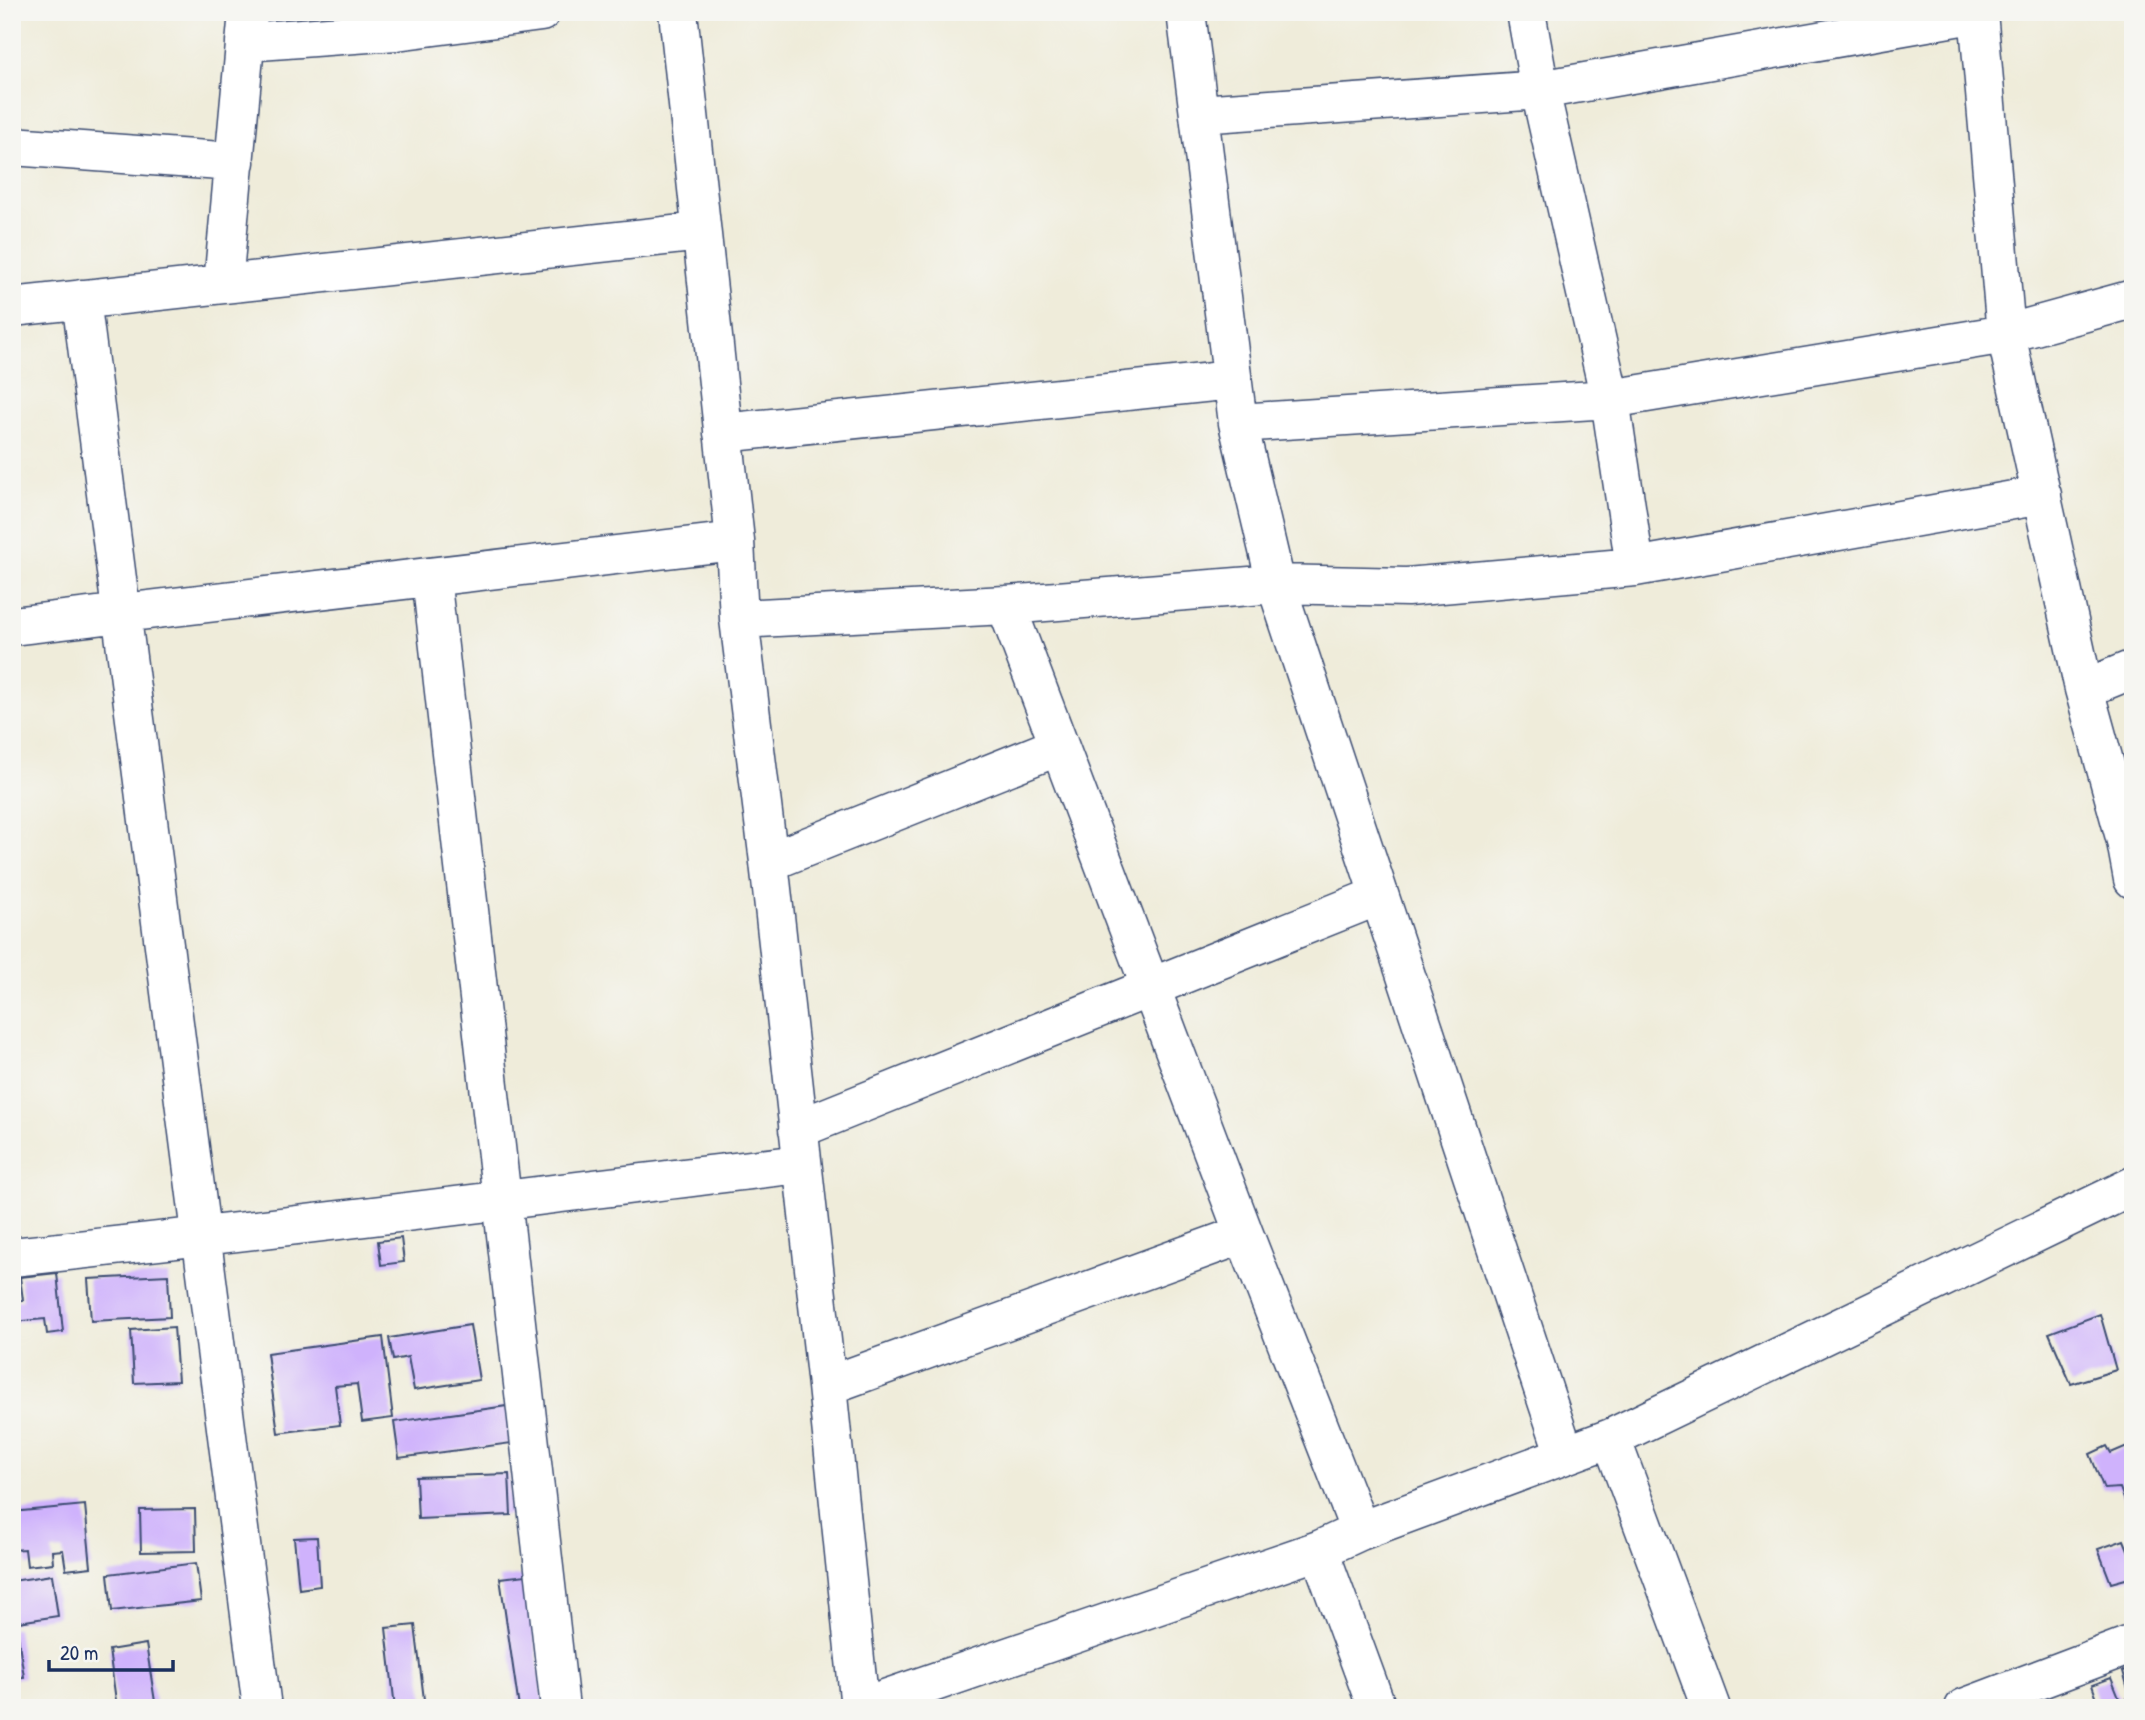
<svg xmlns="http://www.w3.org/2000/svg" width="2145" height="1720" font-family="'Patrick Hand',sans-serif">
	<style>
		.building { fill: #cfb2fc }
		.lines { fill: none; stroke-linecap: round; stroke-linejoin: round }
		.minor-casing { stroke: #3b4b71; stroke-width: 41 }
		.minor { stroke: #fff; stroke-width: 38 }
	</style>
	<rect width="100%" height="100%" fill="#f6f6f2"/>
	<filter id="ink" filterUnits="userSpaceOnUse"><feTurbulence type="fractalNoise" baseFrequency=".0143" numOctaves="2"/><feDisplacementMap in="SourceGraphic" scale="14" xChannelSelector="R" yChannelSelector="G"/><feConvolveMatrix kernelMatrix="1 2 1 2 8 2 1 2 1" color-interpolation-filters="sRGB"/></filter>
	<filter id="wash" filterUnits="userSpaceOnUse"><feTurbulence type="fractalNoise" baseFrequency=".00686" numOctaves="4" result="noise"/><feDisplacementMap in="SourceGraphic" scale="28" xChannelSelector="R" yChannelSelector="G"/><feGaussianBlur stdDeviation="1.57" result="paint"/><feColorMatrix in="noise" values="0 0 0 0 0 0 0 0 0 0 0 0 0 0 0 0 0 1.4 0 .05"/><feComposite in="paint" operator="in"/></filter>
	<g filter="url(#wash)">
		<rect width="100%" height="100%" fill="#efecda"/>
		<g id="blocks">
			<path class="building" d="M401,1238L404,1262L381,1265L378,1241Z
				M57,1273L63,1332L47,1334L45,1319L12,1322V1301L23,1300L20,1277Z
				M168,1275L170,1317L91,1321L88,1279Z
				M2100,1314L2116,1370L2071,1384L2049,1333Z
				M470,1325L479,1380L414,1390L408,1357L393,1360L389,1338Z
				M174,1327L178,1381L134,1383L131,1330Z
				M383,1337L393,1418L362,1422L357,1384L335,1386L340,1425L278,1433L267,1353Z
				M507,1406L512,1443L399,1458L394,1422Z
				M2133,1435V1505L2127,1507L2120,1488L2104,1489L2090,1454L2107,1446L2111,1453L2132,1444L2129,1437Z
				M509,1474L511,1515L418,1519L416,1477Z
				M85,1505L91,1567L66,1570L63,1550L52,1551L53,1563L27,1566L25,1549L12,1550V1512Z
				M195,1509L196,1551L141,1552L140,1510Z
				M317,1537L320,1586L299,1589L294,1538Z
				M2124,1540L2133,1562V1577L2111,1583L2098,1549Z
				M196,1563L201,1601L112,1611L108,1574Z
				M52,1575L58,1616L12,1623V1581Z
				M526,1575L544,1708H519L500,1578Z
				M415,1625L425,1708H395L386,1628Z
				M12,1629H17L24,1677L12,1679Z
				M146,1644L156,1708H117L109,1650Z
				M2133,1669V1708H2100L2092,1685L2111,1678L2121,1703L2130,1696L2123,1671Z"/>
		</g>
	</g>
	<g filter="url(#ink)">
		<use href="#blocks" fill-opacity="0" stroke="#3b4b71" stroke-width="2"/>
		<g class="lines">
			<g class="minor-casing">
				<path id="minor" d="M678,12L735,541L739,619L769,862L827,1386L860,1708
					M1186,12L1238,423L1276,584L1565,1455
					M1526,12L1540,90L1610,399L1635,567
					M1978,12L2006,334L2084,689L2126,841L2133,879
					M245,42L396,31L541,12
					M1199,114L1540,90L1978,13
					M12,146L235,162
					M223,284L248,12
					M81,299L262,1708
					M12,307L701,232
					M1238,423L1610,399L2006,334L2133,299
					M723,433L1232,380
					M431,577L560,1708
					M1006,605L1244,1234L1360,1531
					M739,619L1006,605L1276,584L1407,587L1635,567L2042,495
					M12,626L735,541
					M2084,689L2133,669
					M769,862L1059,746
					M798,1129L1378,896
					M12,1257C276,1230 538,1195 801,1164
					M827,1386L1244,1234
					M1611,1438L1711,1708
					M1319,1550L1377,1708
					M859,1708L1319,1550L1360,1531L1611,1438L2133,1186
					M1964,1708L2133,1644"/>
			</g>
			<use href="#minor" class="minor"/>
		</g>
	</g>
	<rect width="2145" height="1720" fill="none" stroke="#f6f6f2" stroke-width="42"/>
	<path d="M49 1660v10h124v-10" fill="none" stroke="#1b2f5e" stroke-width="3.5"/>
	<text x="60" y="1660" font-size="21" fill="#1b2f5e" stroke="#f6f6f2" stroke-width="5" paint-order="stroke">20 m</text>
</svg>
